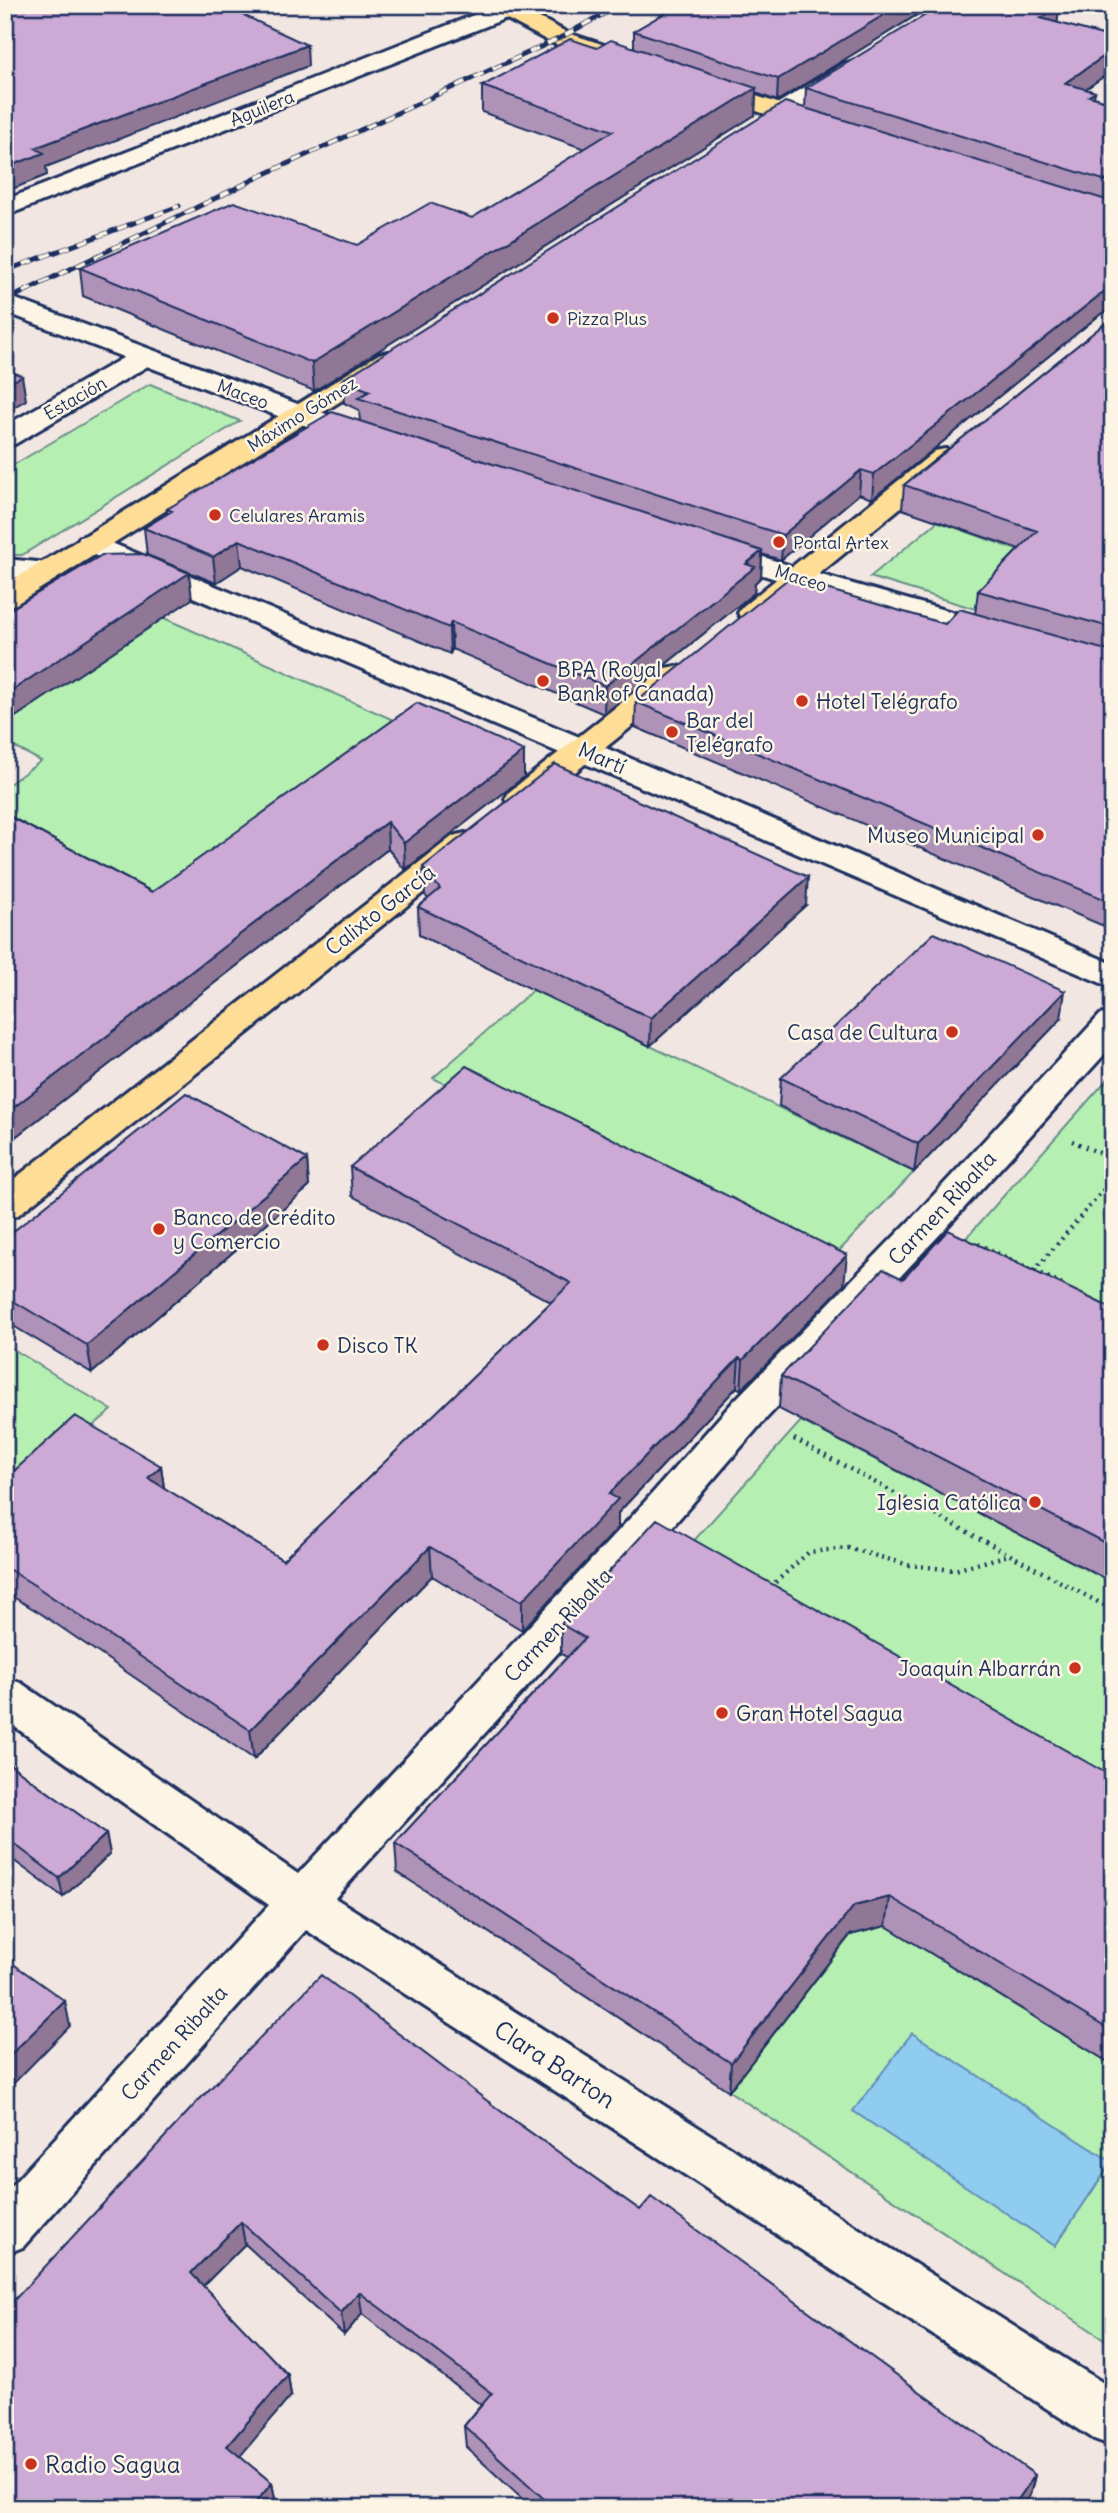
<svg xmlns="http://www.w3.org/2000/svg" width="1118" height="2513" font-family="Delius,sans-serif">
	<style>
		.green { fill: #b6efb2; stroke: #688f88; stroke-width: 2 }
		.water { fill: #90cbf0; stroke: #618db6; stroke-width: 2 }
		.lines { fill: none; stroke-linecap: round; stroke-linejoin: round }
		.street-casing { stroke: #1b2f5e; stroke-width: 6 }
		.secondary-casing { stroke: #1b2f5e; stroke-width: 6 }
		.primary-casing { stroke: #1b2f5e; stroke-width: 6 }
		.path { stroke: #1b2f5e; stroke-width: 4.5; stroke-dasharray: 2 5; stroke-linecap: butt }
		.street { fill: #fcf5e5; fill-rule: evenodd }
		.secondary { fill: #fcf5e5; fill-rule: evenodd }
		.primary { fill: #fedd96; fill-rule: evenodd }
		.rail-casing { stroke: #1b2f5e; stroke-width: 5 }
		.rail { stroke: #fcf5e5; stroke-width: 3.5; stroke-dasharray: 10; stroke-linecap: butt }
		.wall { fill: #af92b7; stroke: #1b2f5e; stroke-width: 2 }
		.shaded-wall { fill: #8f7795; stroke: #1b2f5e; stroke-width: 2 }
		.building { fill: #ccaad5; stroke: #1b2f5e; stroke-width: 2 }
		.poi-dot { fill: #c8321e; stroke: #fcf5e5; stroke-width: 2.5 }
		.labels { text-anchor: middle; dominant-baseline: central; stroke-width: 5; stroke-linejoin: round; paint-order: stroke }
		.far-street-label { font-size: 18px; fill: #1b2f5e; stroke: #fcf5e5 }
		.far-poi-label { font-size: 18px; fill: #1b2f5e; stroke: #fcf5e5; text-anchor: start }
		.poi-label { font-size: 21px; fill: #1b2f5e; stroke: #fcf5e5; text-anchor: start }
		.street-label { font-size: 21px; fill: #1b2f5e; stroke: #fcf5e5 }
		.near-street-label { font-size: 24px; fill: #1b2f5e; stroke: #fcf5e5 }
		.near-poi-label { font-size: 24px; fill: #1b2f5e; stroke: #fcf5e5; text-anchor: start }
	</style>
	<rect width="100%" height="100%" fill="#f2e6e2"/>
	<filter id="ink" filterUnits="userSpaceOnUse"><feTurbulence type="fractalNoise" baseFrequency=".0143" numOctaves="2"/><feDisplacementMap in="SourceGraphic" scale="14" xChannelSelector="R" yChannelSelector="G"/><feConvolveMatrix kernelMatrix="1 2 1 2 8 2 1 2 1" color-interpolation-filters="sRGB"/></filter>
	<g filter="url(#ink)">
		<path class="green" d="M150,384L240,421L22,555H5V470Z
			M938,521L1033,556L979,610L870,577Z
			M164,618L416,730L155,919L5,838V787L41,761L5,742V724Z
			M533,990L914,1172L819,1272L433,1078Z
			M1113,1073V1345L944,1263Z
			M5,1344L112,1410L5,1499Z
			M801,1421L1113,1583V1779L690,1545Z
			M867,1914L1113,2065V2345L729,2091Z"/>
		<path class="water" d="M912,2033L1112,2162L1055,2246L853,2111Z"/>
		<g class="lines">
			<g class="street-casing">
				<path id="street" d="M499,5H530L527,10L5,216V200Z
					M144,349L153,351L157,357L153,363L15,444L5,446V426L135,351Z
					M5,559L59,564L64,570L59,576L49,579L5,577Z
					M797,568L1011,629L1015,635L1011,641L1000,644L787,583L782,577L787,571Z
					M1113,1012V1045L944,1230L761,1424L665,1535L335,1898L1113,2389V2446L1094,2439L306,1930L23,2247L5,2254V2193L269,1905L5,1720V1678L21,1683L298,1874L635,1513L733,1402L918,1212L1100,1015Z"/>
			</g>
			<g class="secondary-casing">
				<path id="secondary" d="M851,62L859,64L863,69L859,74L788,117H772L768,112L772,107L843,64Z
					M5,295L311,409L378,431L382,437L378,443L368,445L291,421L5,312Z
					M90,534L594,743L1113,964V988L80,549L75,543L80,537Z
					M711,540L807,571L812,577L807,583L797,586L701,555L696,549L701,543Z"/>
			</g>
			<g class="primary-casing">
				<path id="primary" d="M487,5H515L568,33L626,52L629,57L626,62L618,64L552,43L490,10Z
					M705,79L832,121L836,126L832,131H816L697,91L693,86L697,81Z
					M388,352L397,354L401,360L397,366L16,604L5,607V585L379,354Z
					M945,449L955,451L959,457L955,463L764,619L753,622L742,619L738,613L742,607L935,451Z
					M676,666L687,668L691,675L687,682L533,806L521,809L509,806L505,799L509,792L665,668Z
					M465,833L477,836L482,843L477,850L18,1215L5,1219V1186L453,836Z"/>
			</g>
			<path class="path" d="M1072,1141L1113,1159
				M978,1244L1062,1284
				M1034,1271L1113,1179
				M794,1439L1113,1610
				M770,1587L809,1552L848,1548L909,1565L955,1570L1009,1555"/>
			<use href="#street" class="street"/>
			<use href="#secondary" class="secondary"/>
			<use href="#primary" class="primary"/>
			<g class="rail-casing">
				<path id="rail" d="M5,271L179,206
					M5,301L265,174L560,38L620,5"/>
			</g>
			<use href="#rail" class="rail"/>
		</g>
		<path class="wall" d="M679,5H933L777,101L756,93L755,115L314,391L83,296L80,268L357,245L472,218L585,149L482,112V86L597,48H634V31Z
			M1059,6L1057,23L1113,38V70L1085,89L1095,92L1094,97L1113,103V311L1102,313L872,499L859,494L781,560L762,554L761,577L755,583L754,593L604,714L452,649L450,654L242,566L216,583L147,555L144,528L167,514V509L360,421L359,410L344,403L342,380L805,108L806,88Z
			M1113,317V930L635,727L636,702L945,624L975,614L978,591L1019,549L902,509L904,485Z
			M524,751V777L405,870L388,849L5,1145V814L152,892Z
			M423,867L806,905L650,1046L419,935L418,907L428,899L425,895Z
			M1061,1019L914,1172L779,1106L781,1078Z
			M307,1159L309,1187L92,1373L5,1321V1238Z
			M350,1167L844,1285L741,1390L737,1387L618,1513V1528L522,1630L432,1576L254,1759L40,1613L5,1592V1479L161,1466L164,1488L283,1560L551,1302L352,1196Z
			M903,1279L1113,1309V1583L779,1409L781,1376Z
			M561,1624L1113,1777V2065L886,1926L850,1935L729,2091L397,1872L395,1843L567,1657L561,1654Z
			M5,1761L106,1834L110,1854L63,1897L5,1854Z
			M506,2115L640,2210L1035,2475L1030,2495L1021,2508H532L466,2447L464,2426L481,2405L362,2314L344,2335L245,2244L203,2286L288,2375L291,2396L239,2456L272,2483L276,2504L5,2310Z"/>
		<path class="shaded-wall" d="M900,5H933L777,101L778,79Z
			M1059,6L1057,28L1041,18Z
			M307,45L308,66L46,167L47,175L5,192V168L35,148Z
			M1113,50V70L1063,105L1065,83Z
			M756,88L755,115L314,391L312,363Z
			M1113,289V311L1102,313L872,499L874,474L1106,290Z
			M22,376L26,400L5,412V386Z
			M861,470L859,494L781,560L783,535Z
			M239,540L242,566L216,583L213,557Z
			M762,551L761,577L755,583L754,593L604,714L605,686Z
			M189,573L192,599L5,724V695Z
			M451,622L452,649L450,654L449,628Z
			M524,751V777L405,870L404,843Z
			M387,822L388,849L5,1145V1114Z
			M808,877L806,905L650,1046L651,1018Z
			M1065,991L1061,1019L914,1172L918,1144Z
			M307,1159L309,1187L92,1373L87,1345Z
			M847,1255L844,1285L741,1390L743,1360Z
			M739,1358L737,1387L618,1513V1528L522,1630V1601L609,1494Z
			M161,1466L165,1495L148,1478Z
			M430,1547L432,1576L254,1759L250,1730Z
			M106,1834L110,1854L63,1897L59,1878Z
			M890,1897L886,1926L850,1935L729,2091L731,2063L854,1906Z
			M65,2001L70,2026L5,2092V2060Z
			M241,2222L245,2244L195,2294L191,2273Z
			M359,2292L362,2314L344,2335L341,2313Z
			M288,2375L291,2396L231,2467L227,2446Z
			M1035,2475L1030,2495L1021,2508H1012Z
			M272,2483L276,2504L272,2508H251Z"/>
		<path class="building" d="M5,5H222L307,45L35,148L44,153L5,168Z
			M679,5H900L778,79L634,31Z
			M942,5H1055L1059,6L1041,18L1113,38V50L1065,83L1095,92L1089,96L1113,103V183L806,88Z
			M570,39L597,48L611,40L756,88L312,363L80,268L234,202L357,245L430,203L472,218L613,131L482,86Z
			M785,102L1113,202V289L1106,290L874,474L861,470L783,535L358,398L370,391L342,380Z
			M1113,317V628L978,591L1037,531L904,485Z
			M5,369L22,376L5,386Z
			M332,412L762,551L746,564L755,567L605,686L451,622L449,628L239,540L213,557L144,528L172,511L167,509Z
			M143,554L189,573L5,695V607L11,609L102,555Z
			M789,578L945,624L959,609L1113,652V903L636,702Z
			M417,703L524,751L404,843L387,822L5,1114V814L152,892Z
			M555,764L808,877L651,1018L418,907L440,889L423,867Z
			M934,933L1065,991L918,1144L781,1078Z
			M466,1066L847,1255L743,1360L739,1358L609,1494L618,1499L522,1601L430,1547L250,1730L34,1585L5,1567V1479L75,1416L161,1466L148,1478L283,1560L571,1283L350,1167Z
			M186,1093L307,1159L87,1345L5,1296V1238Z
			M948,1230L1113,1309V1547L781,1376L883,1269L903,1279Z
			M657,1519L1113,1777V2032L890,1897L854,1906L731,2063L395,1843L585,1638L561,1624Z
			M5,1761L106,1834L59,1878L5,1837Z
			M5,1958L65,2001L5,2060Z
			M321,1975L506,2115L640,2210L651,2197L1035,2475L1012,2508H554L464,2426L492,2393L359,2292L341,2313L241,2222L191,2273L288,2375L227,2446L272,2483L251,2508H5V2310L198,2101Z"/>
	</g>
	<g class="poi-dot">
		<circle cx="553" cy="318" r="7"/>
		<circle cx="215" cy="515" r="7"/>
		<circle cx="779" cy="542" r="7"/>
		<circle cx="543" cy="681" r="7"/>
		<circle cx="802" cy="701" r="7"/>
		<circle cx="672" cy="732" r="7"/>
		<circle cx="1038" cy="835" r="7"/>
		<circle cx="952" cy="1032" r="7"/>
		<circle cx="159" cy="1229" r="7"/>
		<circle cx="323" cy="1345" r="7"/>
		<circle cx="1035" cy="1502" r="7"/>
		<circle cx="1075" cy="1668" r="7"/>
		<circle cx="722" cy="1713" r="7"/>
		<circle cx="31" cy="2464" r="7"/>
	</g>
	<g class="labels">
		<g class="far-street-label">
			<text transform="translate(262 108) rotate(-22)">Aguilera</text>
			<text transform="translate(243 394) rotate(20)">Maceo</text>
			<text transform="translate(75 398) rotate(-30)">Estación</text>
			<text transform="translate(302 414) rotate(-32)">Máximo Gómez</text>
			<text transform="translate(801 578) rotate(17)">Maceo</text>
		</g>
		<g class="far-poi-label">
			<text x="567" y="318">Pizza Plus</text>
			<text x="229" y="515">Celulares Aramis</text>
			<text x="793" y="542">Portal Artex</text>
		</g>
		<g class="poi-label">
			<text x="557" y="669">BPA (Royal<tspan x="557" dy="24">Bank of Canada)</tspan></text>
			<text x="816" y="701">Hotel Telégrafo</text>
			<text x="686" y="720">Bar del<tspan x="686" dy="24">Telégrafo</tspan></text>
			<text x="1024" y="835" text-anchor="end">Museo Municipal</text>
			<text x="938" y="1032" text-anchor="end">Casa de Cultura</text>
			<text x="173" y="1217">Banco de Crédito<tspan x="173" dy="24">y Comercio</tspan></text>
			<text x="337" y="1345">Disco TK</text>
			<text x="1021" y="1502" text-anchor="end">Iglesia Católica</text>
			<text x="1061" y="1668" text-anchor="end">Joaquín Albarrán</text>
			<text x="736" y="1713">Gran Hotel Sagua</text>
		</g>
		<g class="street-label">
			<text transform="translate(602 758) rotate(23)">Martí</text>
			<text transform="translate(380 910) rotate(-38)">Calixto García</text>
			<text transform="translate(942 1208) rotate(-47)">Carmen Ribalta</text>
			<text transform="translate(558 1625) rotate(-47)">Carmen Ribalta</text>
			<text transform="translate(174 2043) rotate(-48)">Carmen Ribalta</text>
		</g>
		<g class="near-street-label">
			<text transform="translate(555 2064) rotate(33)">Clara Barton</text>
		</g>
		<g class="near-poi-label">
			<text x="45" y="2464">Radio Sagua</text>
		</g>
	</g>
	<rect width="1118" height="2513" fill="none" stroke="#fcf5e5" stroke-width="28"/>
	<rect x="14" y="14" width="1090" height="2485" fill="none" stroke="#1b2f5e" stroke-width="2.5" filter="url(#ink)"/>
</svg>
